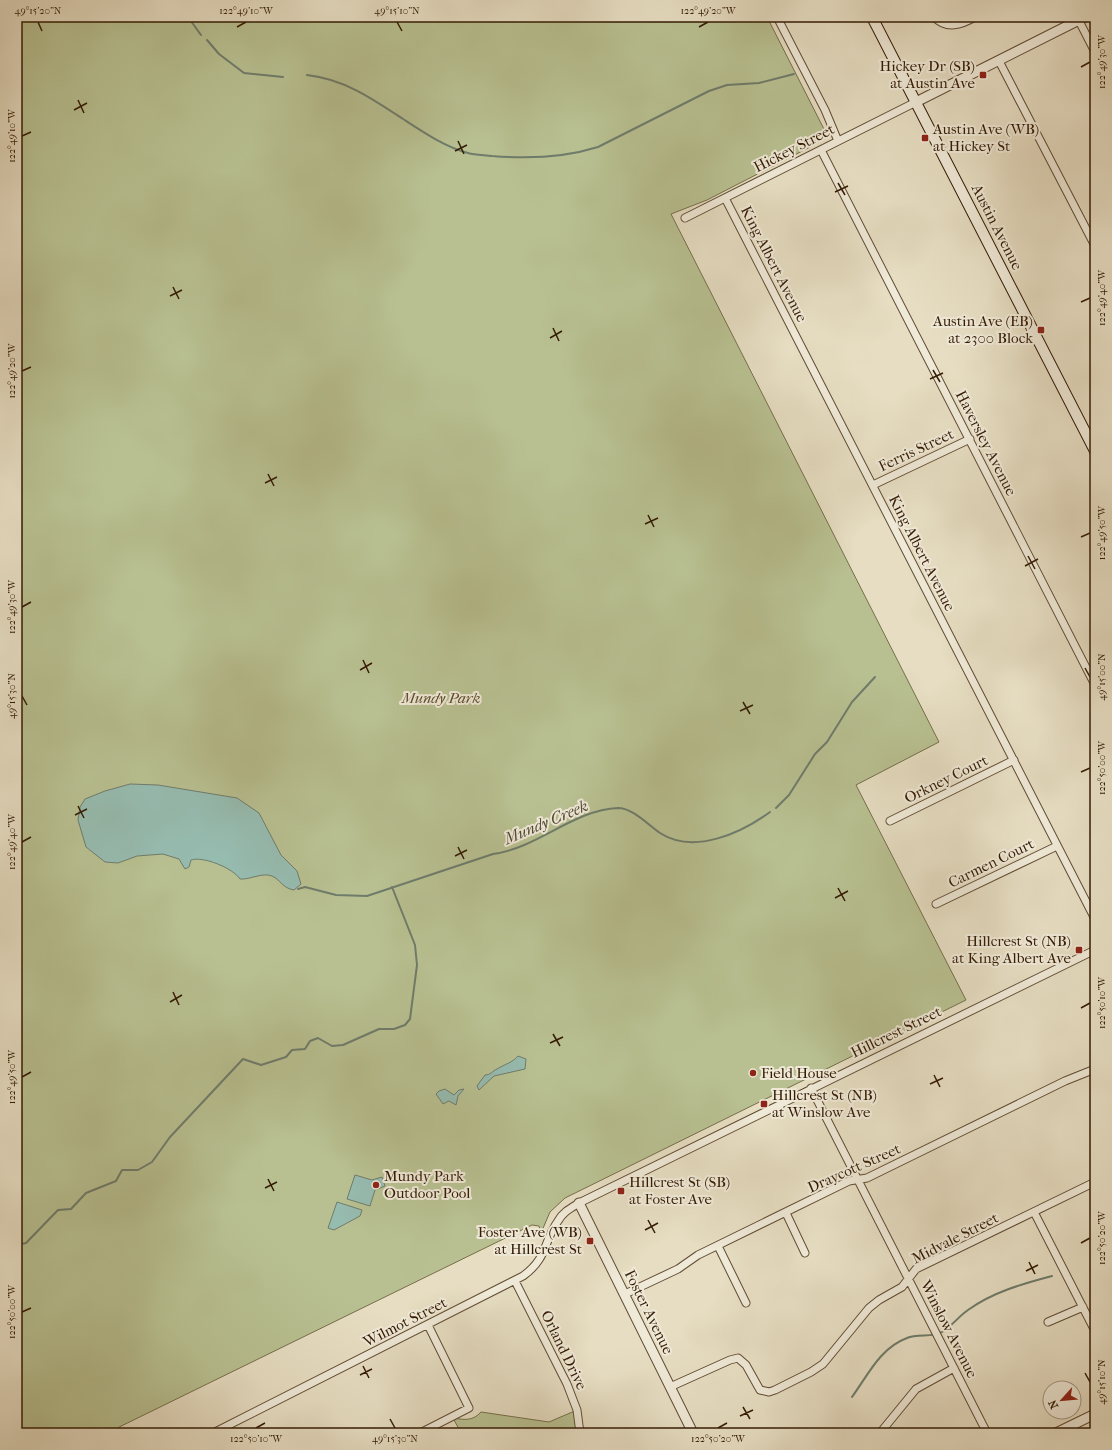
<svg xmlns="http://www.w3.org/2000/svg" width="1112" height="1450" font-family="'IM FELL French Canon',serif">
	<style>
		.green { fill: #b8c091; stroke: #766e4a }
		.water { fill: #96bcb0; stroke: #6f7c6b }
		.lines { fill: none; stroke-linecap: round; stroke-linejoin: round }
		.stream { stroke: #6f7c6b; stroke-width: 2 }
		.minor-casing { stroke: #604c34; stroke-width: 9 }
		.tertiary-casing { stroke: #604c34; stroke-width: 11 }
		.secondary-casing { stroke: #341b04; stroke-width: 12 }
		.minor { stroke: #efe9d7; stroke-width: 7 }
		.tertiary { stroke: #efe9d7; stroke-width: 9 }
		.secondary { stroke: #efe9d7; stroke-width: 10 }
		.ticks { fill: none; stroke: #341b04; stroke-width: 1.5 }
		.poi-dot { fill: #8f2418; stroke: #efe9d7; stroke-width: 1.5 }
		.labels { text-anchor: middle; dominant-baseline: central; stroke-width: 4; stroke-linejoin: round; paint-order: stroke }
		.poi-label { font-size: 15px; fill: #341b04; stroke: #efe9d7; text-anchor: start }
		.street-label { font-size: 15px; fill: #341b04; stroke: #efe9d7 }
		.park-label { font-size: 15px; font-style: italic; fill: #5c4d2e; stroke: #efe9d7 }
		.water-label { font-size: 16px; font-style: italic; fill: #514b38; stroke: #efe9d7 }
		.neatline { fill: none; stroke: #341b04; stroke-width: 1.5 }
		.ticks-label { font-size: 10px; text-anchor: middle; fill: #341b04 }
	</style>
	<rect width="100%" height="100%" fill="#e6ddc2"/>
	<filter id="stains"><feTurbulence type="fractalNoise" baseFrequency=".005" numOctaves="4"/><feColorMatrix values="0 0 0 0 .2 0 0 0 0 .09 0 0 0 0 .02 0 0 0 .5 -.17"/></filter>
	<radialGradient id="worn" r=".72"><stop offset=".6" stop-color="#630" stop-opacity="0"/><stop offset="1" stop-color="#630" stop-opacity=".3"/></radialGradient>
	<path class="green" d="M17,17H767L827,135L813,142L810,147L707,200L671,214L939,742L856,785L966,1000L565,1198L550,1212L541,1233L539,1226L532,1225L107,1433H17Z
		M577,1410L580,1433H461L453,1418C465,1420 473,1421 481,1412L549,1422Z"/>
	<path class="water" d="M130,784L158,785L237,798L259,813L281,855L297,871L301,884L294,890C282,888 281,880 272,876C262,872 250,880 240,879C233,868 203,856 191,860L189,867L185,869L179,859L163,854L137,856L118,863L105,862L86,847L78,820L80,807L85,799L105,791Z
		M518,1056L526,1059L525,1069L494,1076L479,1090L477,1086L485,1075C491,1075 492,1071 497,1069C505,1064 512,1063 518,1056Z
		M445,1089L454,1095L459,1090L464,1089L458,1096L456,1105L449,1101L443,1104L436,1094L439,1091Z
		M355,1175L372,1180L382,1177L385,1186L375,1190L370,1206L347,1199Z
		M337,1202L362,1210L360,1216L334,1230L328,1228Z"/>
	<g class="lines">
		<path class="stream" d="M17,17H18
			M188,17L201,35
			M207,40L219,54L244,73L283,77
			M307,75C344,79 373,99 403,119C423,132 445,147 468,153C475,155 484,155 492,156C528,159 563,158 598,147L709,91L727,85L759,83L794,74
			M776,808L789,795L815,754L827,742L852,702L875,677
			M298,889L305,887L336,895L367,896L493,854C538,848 573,810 618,808C633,808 648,825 660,833C694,855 741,833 770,812
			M17,1245L26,1243L58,1210L71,1209L86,1193L116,1181L122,1170H138L152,1162L170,1137L243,1059L261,1065L286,1057L292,1050L305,1049L310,1041L318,1038L332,1046L343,1045L379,1029H394L405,1025L410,1019L417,965L415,945L392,887
			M852,1397C868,1375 880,1348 907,1338C917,1333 933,1338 942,1332C952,1326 959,1316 968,1310C993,1292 1022,1284 1052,1276"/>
		<g class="minor-casing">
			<path id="minor" d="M777,17L825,110L838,141
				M934,17C947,30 961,25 975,17
				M1077,17L1095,52
				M999,61L1095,246
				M821,150L1095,685
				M725,198L1095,919
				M685,218L916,102
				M873,485L970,439
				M890,821L1014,760
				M936,904L1057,846
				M811,1088L987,1433
				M1034,1212L1095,1331
				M786,1213L805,1253
				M718,1246L746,1303
				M515,1281L567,1384L577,1410L580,1433
				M625,1294L678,1269L698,1255L849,1181L867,1178L1065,1081L1095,1069
				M1048,1322L1083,1307
				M670,1387L730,1360L738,1358L746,1365L760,1390L769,1392L775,1390L811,1372L823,1364L869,1308L879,1300L902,1287L916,1269L1095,1182
				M213,1433L523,1276C548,1258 543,1242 558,1221C563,1212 571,1208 579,1203L1095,950
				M420,1433L469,1408L428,1325
				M880,1433L916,1389L954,1368"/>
		</g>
		<g class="tertiary-casing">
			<path id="tertiary" d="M916,102L1085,17
				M579,1203L693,1433
				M1056,1433L1095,1414"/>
		</g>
		<g class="secondary-casing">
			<path id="secondary" d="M872,17L1095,451"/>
		</g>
		<use href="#minor" class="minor"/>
		<use href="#tertiary" class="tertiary"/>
		<use href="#secondary" class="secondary"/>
	</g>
	<path class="ticks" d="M38,22L42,31M397,22L402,31M237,27L246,22M699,27L708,22M1081,67L1090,62M78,100L84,113M74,110L87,103M22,136L31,132M458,141L464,154M455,151L467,145M838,183L845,195M835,192L848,186M173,287L179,299M170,296L182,290M1081,302L1090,298M553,328L559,341M550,338L562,331M933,370L940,382M22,371L31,367M930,379L943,373M268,474L274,486M265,483L277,477M648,515L654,527M645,524L658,518M1081,537L1090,533M1028,556L1035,569M1025,566L1038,559M22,607L31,602M363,660L369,673M1085,668L1090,677M360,670L372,663M22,696L27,705M743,702L750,714M740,711L753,705M1081,772L1090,768M78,806L84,818M75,815L87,809M22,842L31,837M458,847L464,859M455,856L467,850M838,888L845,901M835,898L848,891M173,992L179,1005M170,1002L182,995M1081,1008L1090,1003M553,1034L560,1046M550,1043L563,1037M934,1075L940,1087M22,1077L31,1072M930,1084L943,1078M268,1179L274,1191M265,1188L277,1182M648,1220L655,1233M645,1230L658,1223M1081,1243L1090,1238M1029,1262L1035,1274M1026,1271L1038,1265M22,1312L31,1308M363,1366L369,1378M1085,1373L1090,1382M360,1375L372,1369M743,1407L750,1419M740,1416L753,1410M390,1419L395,1428M256,1428L265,1423M718,1428L727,1423"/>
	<g class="poi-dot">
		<rect x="979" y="71" width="8" height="8" rx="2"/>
		<rect x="921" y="134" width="8" height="8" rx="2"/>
		<rect x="1037" y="326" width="8" height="8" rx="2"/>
		<rect x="1075" y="946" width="8" height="8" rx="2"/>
		<circle cx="753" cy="1073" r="4"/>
		<rect x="760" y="1100" width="8" height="8" rx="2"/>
		<circle cx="376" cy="1185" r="4"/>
		<rect x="617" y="1187" width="8" height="8" rx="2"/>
		<rect x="586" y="1237" width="8" height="8" rx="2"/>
	</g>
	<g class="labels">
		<g class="poi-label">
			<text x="975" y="66" text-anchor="end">Hickey Dr (SB)<tspan x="975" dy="17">at Austin Ave</tspan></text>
			<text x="933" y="129">Austin Ave (WB)<tspan x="933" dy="17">at Hickey St</tspan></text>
			<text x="1033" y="321" text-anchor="end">Austin Ave (EB)<tspan x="1033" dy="17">at 2300 Block</tspan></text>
			<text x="1071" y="941" text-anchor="end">Hillcrest St (NB)<tspan x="1071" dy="17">at King Albert Ave</tspan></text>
			<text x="761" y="1073">Field House</text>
			<text x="772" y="1095">Hillcrest St (NB)<tspan x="772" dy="17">at Winslow Ave</tspan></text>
			<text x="384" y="1176">Mundy Park<tspan x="384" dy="17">Outdoor Pool</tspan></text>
			<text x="629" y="1182">Hillcrest St (SB)<tspan x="629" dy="17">at Foster Ave</tspan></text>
			<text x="582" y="1232" text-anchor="end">Foster Ave (WB)<tspan x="582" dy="17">at Hillcrest St</tspan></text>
		</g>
		<g class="street-label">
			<text transform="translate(794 148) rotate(-27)">Hickey Street</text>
			<text transform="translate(997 227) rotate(63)">Austin Avenue</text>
			<text transform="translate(774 264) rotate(63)">King Albert Avenue</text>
			<text transform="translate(986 443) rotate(63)">Haversley Avenue</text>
			<text transform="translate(916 450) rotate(-25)">Ferris Street</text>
			<text transform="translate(922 553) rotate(63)">King Albert Avenue</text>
			<text transform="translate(946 779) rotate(-26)">Orkney Court</text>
			<text transform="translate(991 863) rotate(-26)">Carmen Court</text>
			<text transform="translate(896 1032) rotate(-26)">Hillcrest Street</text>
			<text transform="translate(854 1168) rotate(-24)">Draycott Street</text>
			<text transform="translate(955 1238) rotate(-27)">Midvale Street</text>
			<text transform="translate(649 1312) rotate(64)">Foster Avenue</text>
			<text transform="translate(405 1322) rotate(-27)">Wilmot Street</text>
			<text transform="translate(949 1329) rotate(63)">Winslow Avenue</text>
			<text transform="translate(564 1350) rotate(64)">Orland Drive</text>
		</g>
		<g class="park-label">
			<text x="441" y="698">Mundy Park</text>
		</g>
		<g class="water-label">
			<text transform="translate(546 822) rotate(-23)">Mundy Creek</text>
		</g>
	</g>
	<rect width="1112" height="1450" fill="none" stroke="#e6ddc2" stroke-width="44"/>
	<g transform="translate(1062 1400) rotate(243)"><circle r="19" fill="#efe9d7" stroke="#a49783"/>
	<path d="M0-3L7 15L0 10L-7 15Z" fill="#8f2418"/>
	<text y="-6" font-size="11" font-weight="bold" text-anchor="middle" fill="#341b04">N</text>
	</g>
	<rect x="22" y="22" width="1068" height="1406" class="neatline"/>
	<g class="ticks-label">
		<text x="38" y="14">49°15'20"N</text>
		<text x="246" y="14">122°49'10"W</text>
		<text x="397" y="14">49°15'10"N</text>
		<text x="708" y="14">122°49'20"W</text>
		<text transform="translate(1101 62) rotate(-90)" y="4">122°49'30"W</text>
		<text transform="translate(11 136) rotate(-90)" y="4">122°49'10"W</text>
		<text transform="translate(1101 298) rotate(-90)" y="4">122°49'40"W</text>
		<text transform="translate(11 371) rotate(-90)" y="4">122°49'20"W</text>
		<text transform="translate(1101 533) rotate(-90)" y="4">122°49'50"W</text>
		<text transform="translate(11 607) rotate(-90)" y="4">122°49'30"W</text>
		<text transform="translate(1101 677) rotate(-90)" y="4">49°15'00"N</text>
		<text transform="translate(11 696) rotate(-90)" y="4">49°15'30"N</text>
		<text transform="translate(1101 768) rotate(-90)" y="4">122°50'00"W</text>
		<text transform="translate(11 842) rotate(-90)" y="4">122°49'40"W</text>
		<text transform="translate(1101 1003) rotate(-90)" y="4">122°50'10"W</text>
		<text transform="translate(11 1077) rotate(-90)" y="4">122°49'50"W</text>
		<text transform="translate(1101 1238) rotate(-90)" y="4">122°50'20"W</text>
		<text transform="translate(11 1312) rotate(-90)" y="4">122°50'00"W</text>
		<text transform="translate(1101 1382) rotate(-90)" y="4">49°15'10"N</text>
		<text x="256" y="1442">122°50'10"W</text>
		<text x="395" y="1442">49°15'30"N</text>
		<text x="718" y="1442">122°50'20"W</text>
	</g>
	<rect width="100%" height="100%" filter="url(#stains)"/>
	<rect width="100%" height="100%" fill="url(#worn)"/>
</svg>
